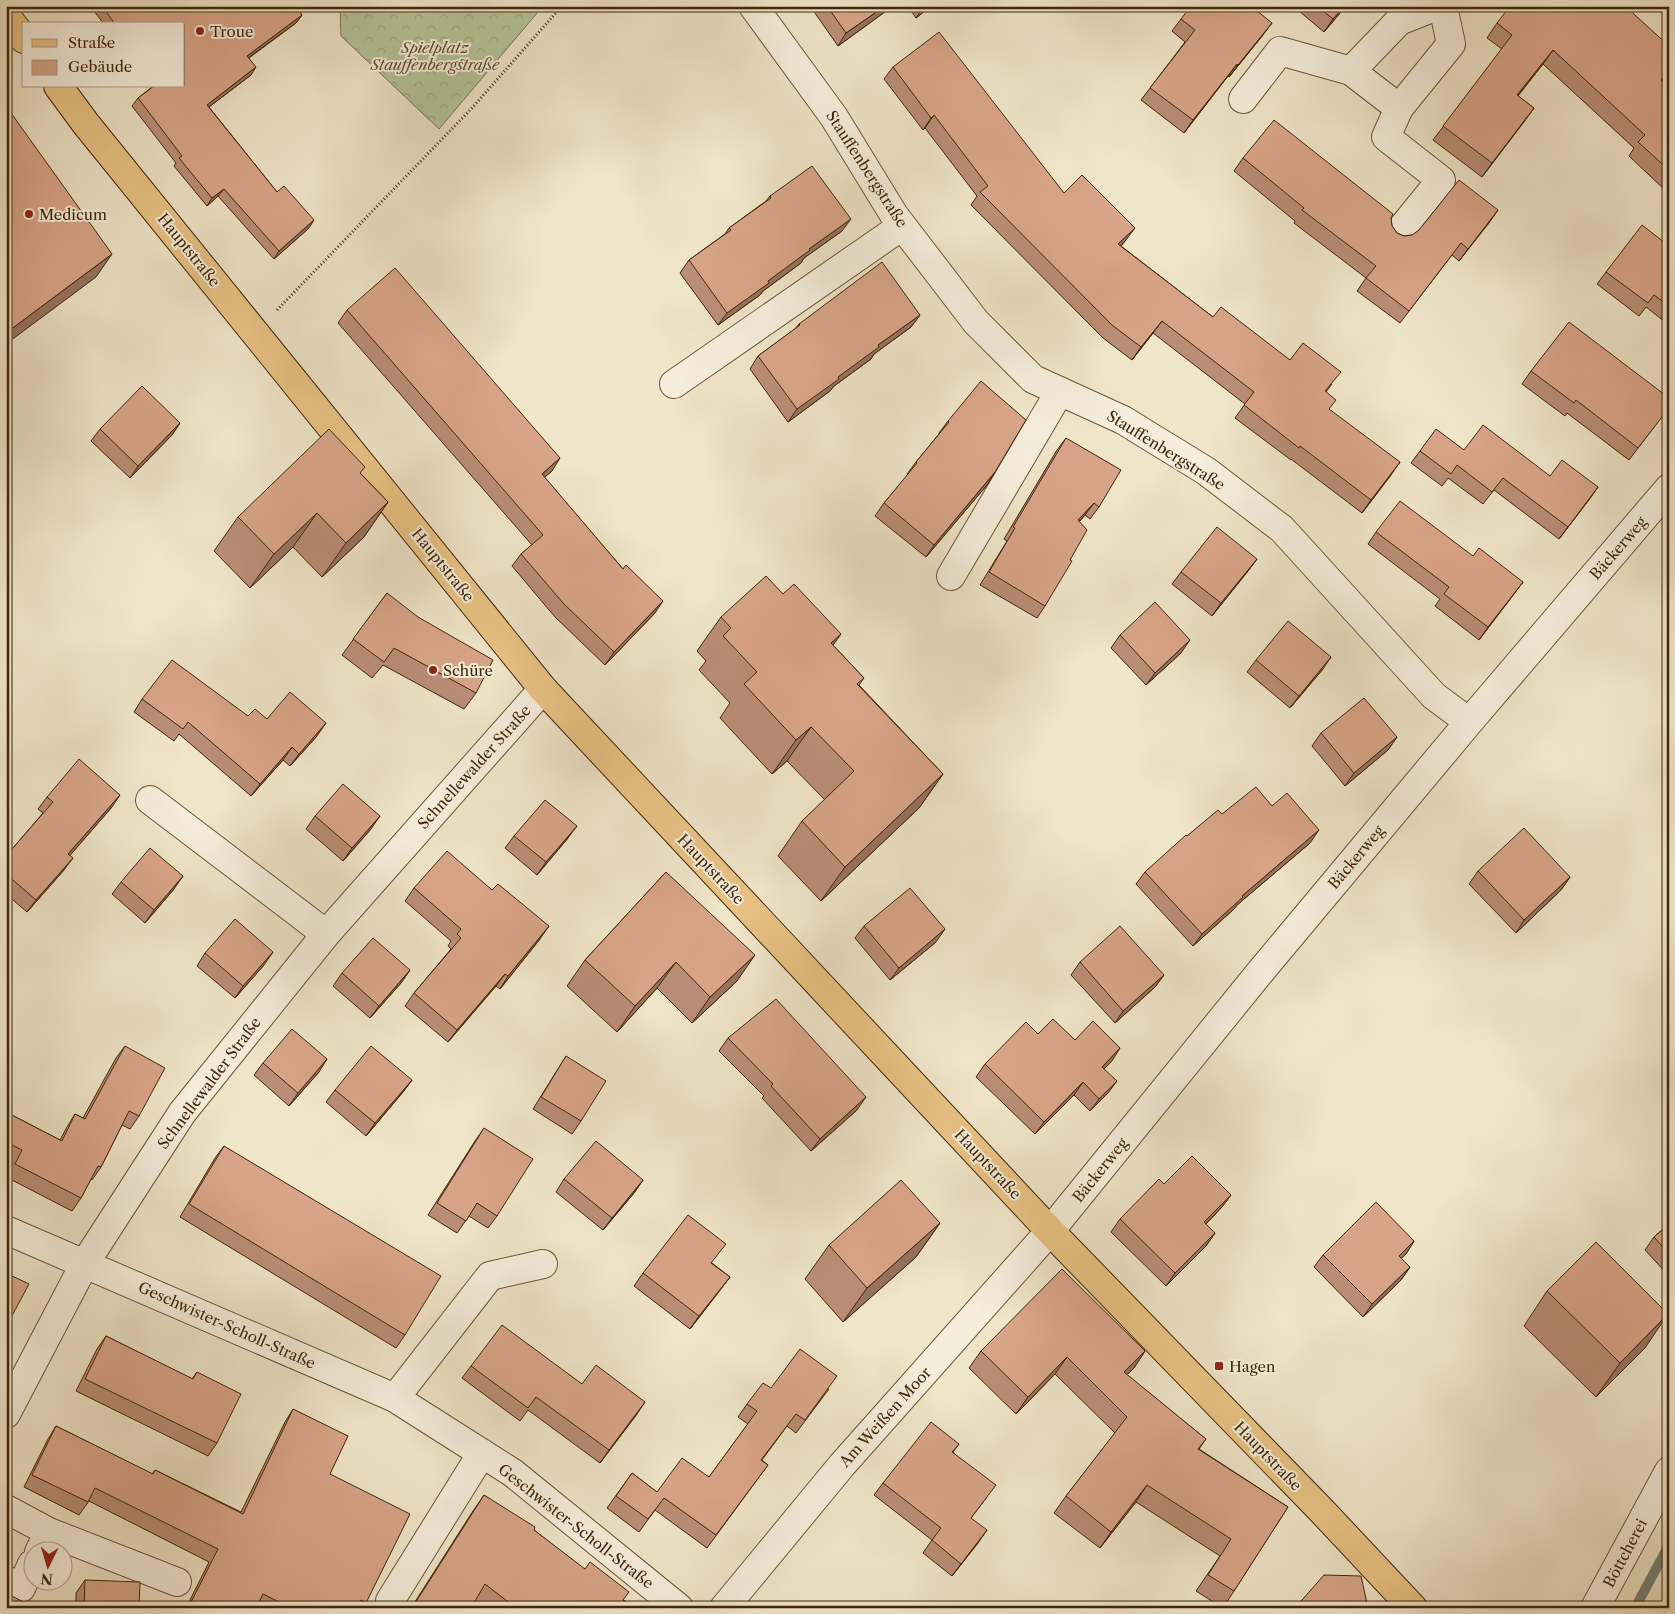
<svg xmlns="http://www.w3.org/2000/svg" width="1675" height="1614" font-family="'Libre Caslon Text',serif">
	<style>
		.forest { fill: url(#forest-crowns); stroke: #7b7652 }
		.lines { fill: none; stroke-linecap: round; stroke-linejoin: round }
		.stream { stroke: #788175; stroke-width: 10 }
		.minor-casing { stroke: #6c5639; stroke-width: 30 }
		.major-casing { stroke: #412609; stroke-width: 30 }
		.path { stroke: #412609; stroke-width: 3; stroke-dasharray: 1 2.5; stroke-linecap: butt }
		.minor { stroke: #f5eedc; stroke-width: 28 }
		.major { stroke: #e8c284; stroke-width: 28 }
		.wall { fill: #ba8d76; stroke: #412609 }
		.shaded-wall { fill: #977360; stroke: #412609 }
		.building { fill: #d8a489; stroke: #412609 }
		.poi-dot { fill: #8f2418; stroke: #f5eedc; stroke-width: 2 }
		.labels { text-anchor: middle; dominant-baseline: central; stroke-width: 4; stroke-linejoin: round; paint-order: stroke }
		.poi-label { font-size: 15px; fill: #412609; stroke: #f5eedc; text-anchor: start }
		.park-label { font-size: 15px; font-style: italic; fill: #5e4e2d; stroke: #f5eedc }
		.street-label { font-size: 15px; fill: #412609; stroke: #f5eedc }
	</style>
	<defs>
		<pattern id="forest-crowns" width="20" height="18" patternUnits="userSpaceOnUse" patternTransform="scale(1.25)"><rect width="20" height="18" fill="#b5c59a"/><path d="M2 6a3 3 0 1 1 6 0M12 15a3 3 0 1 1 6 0" fill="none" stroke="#9da983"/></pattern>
	</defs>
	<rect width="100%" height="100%" fill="#efe5c9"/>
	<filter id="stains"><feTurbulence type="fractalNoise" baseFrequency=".004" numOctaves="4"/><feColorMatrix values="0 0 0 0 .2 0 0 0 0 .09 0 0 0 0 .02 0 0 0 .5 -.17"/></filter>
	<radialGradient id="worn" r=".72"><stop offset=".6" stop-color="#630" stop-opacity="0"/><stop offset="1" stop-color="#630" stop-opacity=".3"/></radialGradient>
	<path class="forest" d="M340,6H543L439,129L341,36Z"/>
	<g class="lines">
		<path class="stream" d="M1635,1608L1669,1545"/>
		<g class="minor-casing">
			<path id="minor" d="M753,6L834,117L894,215L976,322L1033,379L1123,420L1206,471L1282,529L1434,696L1469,722
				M1437,6L1399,21L1351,71L1399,108L1451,44L1443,6
				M1243,99L1280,51L1351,71
				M1398,233L1441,180L1386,137L1399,108
				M674,384L902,226
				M951,576L1060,391
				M150,800L326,934
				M6,1230L395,1398L513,1473L679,1608
				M395,1398L490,1276L543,1264
				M6,1414L85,1263L182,1113L326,934L543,689
				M6,1509L49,1532L39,1552
				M49,1532L177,1582
				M6,1580L21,1588L32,1564
				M390,1601L482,1453
				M724,1608L842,1465L1050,1231L1261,971L1469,722L1669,488
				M1595,1608L1669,1471"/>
		</g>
		<g class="major-casing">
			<path id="major" d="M6,16L24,39
				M58,86L86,124L543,689L1050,1231L1321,1510L1413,1608"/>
		</g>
		<path class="path" d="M277,310L472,108L562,6"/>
		<use href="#minor" class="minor"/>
		<use href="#major" class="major"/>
	</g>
	<path class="wall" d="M90,6H295L302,15L296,23L249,58L251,75L209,107L277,192L309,228L274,259L218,196L207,206L174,166L176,163L132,106L138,98L152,87V86H184V24H104Z
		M810,6H893L838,46Z
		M908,6H931L916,18Z
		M1293,6H1346L1324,32Z
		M1181,19L1263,35L1229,77L1228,76L1184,133L1141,100L1185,42L1172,31Z
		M1497,23L1663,82L1669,87V189L1666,191L1629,156L1634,148L1543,64L1518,96L1534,108L1482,177L1433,140L1502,49L1487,38Z
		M893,67L1064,193L1126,240L1121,246L1213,317L1332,384L1326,392L1329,409L1391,475L1362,513L1291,459V460L1235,418L1245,404L1153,333L1132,360L1103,338L971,205L977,196L925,128L923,130L884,79Z
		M1243,158L1391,218L1392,226L1397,233L1404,236L1412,235L1498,210L1459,261L1452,255L1400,323L1357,291L1366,278L1294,223L1295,221L1234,171Z
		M770,196L842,231L804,258L801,263L763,291L760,295L718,325L680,273L689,260L725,234L729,228L766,201Z
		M1669,246V325L1646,307L1639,316L1597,284L1606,272Z
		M347,310L552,471L544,477L623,569L655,613L605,665L555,617L512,566L521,554L532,545L338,323Z
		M920,315L911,327L874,354L871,359L834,386L830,391L788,422L750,369L758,356L795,329L799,324Z
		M1531,371L1664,414L1629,460L1567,413L1565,416L1522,384Z
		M948,421L995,472L987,485L926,557L875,516L884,503L908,475L907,474L916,462L939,434V433Z
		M180,423L172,435L130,478L91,441L100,429Z
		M1066,438L1099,507L1090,519L1085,515L1079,522L1070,560L1045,606L1037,618L980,585L1007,541L1004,539L1057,450Z
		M1464,450L1550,476L1598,487L1559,539L1494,490L1483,504L1448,478L1442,486L1411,463L1420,451Z
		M361,474L388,502L364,537L322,577L293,547L250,588L214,551L238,517Z
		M1376,532L1523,582L1479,640L1435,606L1440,599L1368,544Z
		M1257,559L1248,571L1212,616L1172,584L1181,572Z
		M387,593L476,693L464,709L383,665L372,678L342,655Z
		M783,594L833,645L864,678L859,685L943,774L919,808L821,901L778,856L802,821L825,800L787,761L772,774L720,718L730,703L699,670L706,661L697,651L721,617Z
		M1120,635L1181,653L1146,685L1111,648Z
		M1256,660L1323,669L1290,708L1247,672Z
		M142,699L267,719L317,736L290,766L283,760L251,796L179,734L174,741L134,712Z
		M1321,733L1397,737L1388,750L1345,786L1312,746Z
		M47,797L112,807L70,855L64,870L27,912L6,894V856L43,813L38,809Z
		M1272,806L1310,843L1237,905L1234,909L1193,946L1136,884L1145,872L1187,836L1222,814Z
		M315,816L371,829L343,861L306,829Z
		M514,836L568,838L537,875L505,848Z
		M1478,871L1570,877L1561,890L1516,933L1469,884Z
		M666,872L737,981L692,1023L657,988L617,1032L567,986L585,960Z
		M121,882L174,889L145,923L112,894Z
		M414,888L492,890L540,939L500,989L496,986L448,1042L405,1006L414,993L451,949L448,946L451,941L405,901Z
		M864,926L936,942L890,980L855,938Z
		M205,953L264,965L235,998L197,966Z
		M1080,962L1164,975L1155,987L1115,1023L1071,975Z
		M410,970L401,983L370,1018L333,986L342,973Z
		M1038,1034L1075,1040L1112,1061L1104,1068L1108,1093L1090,1111L1074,1095L1035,1134L976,1077L985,1064Z
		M728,1038L857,1110L811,1151L762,1098L764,1096L719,1051Z
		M125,1046L139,1116L130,1129L122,1125L101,1167L92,1180L91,1179L81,1198L72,1211L6,1177L13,1162L6,1159V1112L60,1140L67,1127L75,1114L83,1118L116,1058Z
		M566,1056L581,1121L572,1134L533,1109Z
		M263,1063L319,1072L289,1106L254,1075Z
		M412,1080L403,1092L366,1136L326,1102L335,1090Z
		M484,1128L497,1216L488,1228L469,1216L457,1233L428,1215L475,1141Z
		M224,1146L405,1335L396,1348L180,1217L215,1158Z
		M564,1179L643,1180L634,1193L603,1230L556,1192Z
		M1164,1184L1231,1195L1222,1207L1206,1224L1215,1233L1206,1246L1166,1286L1111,1232L1120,1219Z
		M940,1223L916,1257L843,1322L805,1279L829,1245Z
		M1669,1224V1276L1645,1250L1654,1237Z
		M1414,1241L1406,1254L1401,1258L1410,1267L1401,1280L1363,1317L1314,1267L1323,1255Z
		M712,1263L730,1277L690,1329L634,1286L643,1273Z
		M1547,1291L1645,1348L1596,1397L1524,1326Z
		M106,1336L192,1379L197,1372L217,1443L208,1456L76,1391L97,1349Z
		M981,1351H1145L1134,1368L1127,1375L1206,1439L1199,1449L1288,1507L1234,1591L1223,1608L1196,1591L1220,1556L1136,1502L1100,1548L1054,1513L1066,1496L1115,1433L1055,1374L1016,1414L969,1368Z
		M471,1366L582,1384L637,1414L600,1463L528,1410L520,1421L462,1378Z
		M771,1388L829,1389L796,1433L787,1426L762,1460L768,1465L707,1548L655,1510L639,1532L607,1508L632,1473L657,1492L709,1477L748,1424L738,1417L747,1404Z
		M293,1409L330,1474L366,1603L362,1608H186L209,1562L89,1501L79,1515L24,1487L48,1439L56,1426L152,1474L155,1470L241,1512L285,1422Z
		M959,1444L953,1452L987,1497L971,1518L978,1543L952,1576L923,1553L932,1540L874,1495L883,1483Z
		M484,1495L534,1530L634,1608H478L474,1604L471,1608H411L471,1514Z
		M85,1580L139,1608H76V1593Z"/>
	<path class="shaded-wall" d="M885,6H893L838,46L846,33Z
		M924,6H931L916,18Z
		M1344,6H1346L1324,32L1333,19Z
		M302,15L296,23L241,63L247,56Z
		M1272,23L1263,35L1229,77L1238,65Z
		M1553,50L1543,64L1507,109L1517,95Z
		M1237,64L1228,76L1184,133L1193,120Z
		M256,67L251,75L201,113L207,105Z
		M1669,72V75L1651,94L1661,80Z
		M1534,108L1524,122L1482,177L1492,163Z
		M934,115L925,128L923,130L931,118Z
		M224,189L218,196L207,206L212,198Z
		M1498,210L1489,223L1459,261L1468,249Z
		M851,219L842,231L804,258L801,263L763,291L760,295L718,325L727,313L809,249Z
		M314,220L309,228L274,259L279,251Z
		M1135,228L1126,240L1110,257L1118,244Z
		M112,254L96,277L6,344V333Z
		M920,315L911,327L874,354L871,359L834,386L830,391L788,422L797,409L878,345Z
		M1162,321L1153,333L1132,360L1141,347Z
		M180,423L172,435L130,478L138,466Z
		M560,458L552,471L533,487L542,474Z
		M1400,462L1391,475L1362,513L1371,500Z
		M995,472L987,485L926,557L934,545Z
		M1598,487L1589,500L1559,539Z
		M388,502L364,537L322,577L346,543Z
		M1094,503L1085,515L1069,533L1078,520Z
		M317,513L293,547L250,588L274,554Z
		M1257,559L1248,571L1212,616L1221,603Z
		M1523,582L1514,594L1479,640L1488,627Z
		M663,601L655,613L605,665L614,652Z
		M841,634L817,668L831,643Z
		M1190,640L1181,653L1146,685L1155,673Z
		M1331,657L1323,669L1290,708L1299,696Z
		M326,723L317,736L290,766L299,754Z
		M811,727L787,761L772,774L796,740Z
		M1397,737L1388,750L1345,786L1354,773Z
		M292,747L283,760L251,796L260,784Z
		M943,774L919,808L821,901L845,867Z
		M120,795L112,807L60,867L68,854Z
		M380,816L371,829L343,861L352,848Z
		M577,826L568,838L537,875L546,862Z
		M1319,830L1310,843L1237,905L1234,909L1193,946L1202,934L1242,896Z
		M73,858L64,870L27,912L36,900Z
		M183,876L174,889L145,923L154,910Z
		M1570,877L1561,890L1516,933L1524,920Z
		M549,926L540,939L500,989L508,976Z
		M945,929L936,942L890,980L899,968Z
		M273,952L264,965L235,998L243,986Z
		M755,955L737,981L692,1023L710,997Z
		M676,962L657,988L617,1032L635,1006Z
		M410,970L401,983L370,1018L379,1006Z
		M505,974L496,986L448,1042L457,1030Z
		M1164,975L1155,987L1115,1023L1123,1011Z
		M1120,1048L1112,1061L1094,1079L1102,1067Z
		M327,1059L319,1072L289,1106L298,1093Z
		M412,1080L403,1092L366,1136L375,1123Z
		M1117,1081L1108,1093L1090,1111L1099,1099Z
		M1083,1082L1074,1095L1035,1134L1044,1122Z
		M866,1097L857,1110L811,1151L820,1139Z
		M643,1180L634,1193L603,1230L612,1218Z
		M1231,1195L1222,1207L1195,1235L1204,1222Z
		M940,1223L916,1257L843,1322L867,1288Z
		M1215,1233L1206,1246L1166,1286L1175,1273Z
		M1414,1241L1406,1254L1390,1269L1399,1256Z
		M1410,1267L1401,1280L1363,1317L1372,1304Z
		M730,1277L721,1289L690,1329L699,1316Z
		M1668,1314L1645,1348L1596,1397L1620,1363Z
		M1145,1351L1134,1368L1112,1389L1124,1372Z
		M1067,1357L1055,1374L1016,1414L1028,1397Z
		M645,1402L637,1414L600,1463L609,1450Z
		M1147,1485L1136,1502L1100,1548L1111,1532Z
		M987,1530L978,1543L952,1576L961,1564Z"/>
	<path class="building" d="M102,6H295L302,15L247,56L256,67L207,105L277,192L284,186L314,220L279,251L224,189L212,198L179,158L182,156L138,98L154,86H184V24H115Z
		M827,6H885L846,33Z
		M1191,6H1251L1272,23L1238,65L1237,64L1193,120L1150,88L1195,30L1181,19Z
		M1317,6H1344L1333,19Z
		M1510,6H1625L1669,46V72L1661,80L1669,87V170L1638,142L1645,135L1553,50L1517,95L1534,108L1492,163L1443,126L1512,35L1497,23Z
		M939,32L1064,193L1082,175L1135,228L1118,244L1213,317L1221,307L1290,360L1303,343L1341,372L1325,391L1336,400L1329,409L1400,462L1371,500L1300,446L1299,448L1244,405L1254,392L1162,321L1141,347L1112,325L980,192L988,186L934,115L931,118L893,67Z
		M6,106L112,254L6,333Z
		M1274,120L1393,214L1391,218L1392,226L1397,233L1404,236L1412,235L1419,230L1459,180L1498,210L1468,249L1461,243L1409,311L1366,278L1376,266L1302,210L1304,208L1243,158Z
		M812,166L851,219L809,249L810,250L768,281L769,283L727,313L689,260L731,230L729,228L771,198L770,196Z
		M1642,225L1669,246V306L1654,295L1648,303L1606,272Z
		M882,262L920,315L878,345L879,347L838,377L839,379L797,409L758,356L800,325L799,324Z
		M395,268L560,458L542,474L623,569L626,565L663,601L614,652L564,604L521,554L543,535L347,310Z
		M1569,322L1669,398V408L1638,448L1576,400L1574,403L1531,371Z
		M981,381L1026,420L995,472L934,545L884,503L917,463L916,462L949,422L948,421Z
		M142,386L180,423L138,466L100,429Z
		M1483,425L1550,476L1562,460L1598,487L1568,527L1503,478L1492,492L1457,465L1451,474L1420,451L1436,429L1464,450Z
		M329,429L365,467L360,473L388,502L346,543L317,513L274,554L238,517Z
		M1066,438L1121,470L1099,507L1094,503L1078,520L1087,530L1070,560L1072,561L1045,606L989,572L1015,528L1013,527Z
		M1400,501L1473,556L1479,548L1523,582L1488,627L1444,594L1449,587L1376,532Z
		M1217,527L1257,559L1221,603L1181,572Z
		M766,576L783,594L794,584L841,634L831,643L864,678L857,684L943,774L845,867L802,821L854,771L811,727L796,740L744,684L757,672L723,636L731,628L721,617Z
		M387,593L418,617L493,660L476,693L394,648L384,662L353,639Z
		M1155,602L1190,640L1155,673L1120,635Z
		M1288,621L1331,657L1299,696L1256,660Z
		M172,660L248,716L255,709L267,719L290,692L326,723L299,754L292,747L260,784L188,722L183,729L142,699Z
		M1364,698L1397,737L1354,773L1321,733Z
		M79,759L120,795L68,854L73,858L36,900L6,874V856L53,802L47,797Z
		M343,784L380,816L352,848L315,816Z
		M1256,787L1272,806L1287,793L1319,830L1242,896L1243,897L1202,934L1145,872L1186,835L1187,836L1218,810L1222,814Z
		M545,800L577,826L546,862L514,836Z
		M1524,828L1570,877L1524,920L1478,871Z
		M150,848L183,876L154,910L121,882Z
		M447,851L492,890L498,884L549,926L508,976L505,974L457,1030L414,993L461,938L457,934L461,929L414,888Z
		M666,872L755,955L710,997L676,962L635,1006L585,960Z
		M910,888L945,929L899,968L864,926Z
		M235,919L273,952L243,986L205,953Z
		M1120,926L1164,975L1123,1011L1080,962Z
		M373,938L410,970L379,1006L342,973Z
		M776,999L866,1097L820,1139L771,1086L773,1084L728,1038Z
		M1053,1019L1075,1040L1093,1021L1120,1048L1102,1067L1117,1081L1099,1099L1083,1082L1044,1122L985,1064L1026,1022L1038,1034Z
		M292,1029L327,1059L298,1093L263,1063Z
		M125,1046L165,1068L139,1116L129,1111L101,1167L98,1166L81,1198L15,1164L22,1150L6,1142V1112L62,1141L75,1114L85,1119Z
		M371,1046L412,1080L375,1123L335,1090Z
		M566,1056L606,1081L581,1121L541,1097Z
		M6,1088L9,1089L6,1094Z
		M484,1128L533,1159L497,1216L477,1203L466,1221L437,1203Z
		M596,1141L643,1180L612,1218L564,1179Z
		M224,1146L441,1276L405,1335L189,1204Z
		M1192,1156L1231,1195L1204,1222L1215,1233L1175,1273L1120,1219L1159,1179L1164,1184Z
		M901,1180L940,1223L867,1288L829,1245Z
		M1376,1202L1414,1241L1399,1256L1410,1267L1372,1304L1323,1255Z
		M688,1215L726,1244L711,1263L730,1277L699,1316L643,1273Z
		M1669,1224V1254L1654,1237Z
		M1596,1242L1668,1314L1620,1363L1547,1291Z
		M1062,1269L1145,1351L1124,1372L1206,1439L1198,1449L1288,1507L1234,1591L1208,1575L1231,1539L1147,1485L1111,1532L1066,1496L1127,1417L1067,1357L1028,1397L981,1351Z
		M6,1273L29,1284L6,1327Z
		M502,1325L582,1384L596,1365L645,1402L609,1450L536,1397L528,1408L471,1366Z
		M106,1336L193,1379L197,1372L241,1394L217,1443L85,1379Z
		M800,1349L837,1376L805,1420L796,1414L761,1460L768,1465L716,1535L664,1498L648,1519L616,1496L632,1473L657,1492L682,1458L709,1477L757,1411L747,1404L763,1383L771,1388Z
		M293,1409L348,1436L330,1474L410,1514L366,1603L361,1600L357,1608H291L263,1594L256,1608H188L218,1549L95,1488L88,1502L32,1475L56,1426L153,1474L155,1470L243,1514Z
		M931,1422L959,1444L952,1452L996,1485L971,1518L987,1530L961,1564L932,1540L941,1528L883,1483Z
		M484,1495L535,1527L534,1530L585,1569L590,1562L629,1592L623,1600L634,1608H546L541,1604L537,1608H516L485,1584L471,1608H412Z
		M1324,1575L1361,1576L1368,1608H1295Z
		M85,1580L140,1582L139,1608H84Z
		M6,1593L35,1608H6Z"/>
	<g class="poi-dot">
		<circle cx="200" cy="31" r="5"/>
		<circle cx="29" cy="214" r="5"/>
		<circle cx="433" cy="670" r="5"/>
		<rect x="1214" y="1361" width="10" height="10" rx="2.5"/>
	</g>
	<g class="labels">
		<g class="poi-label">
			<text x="210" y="31">Troue</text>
			<text x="39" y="214">Medicum</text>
			<text x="443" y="670">Schüre</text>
			<text x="1229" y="1366">Hagen</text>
		</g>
		<g class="park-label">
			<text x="435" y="47">Spielplatz<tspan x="435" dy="17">Stauffenbergstraße</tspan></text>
		</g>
		<g class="street-label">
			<text transform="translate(867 169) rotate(57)">Stauffenbergstraße</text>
			<text transform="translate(189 250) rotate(51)">Hauptstraße</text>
			<text transform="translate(1166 450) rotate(32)">Stauffenbergstraße</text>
			<text transform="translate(1618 548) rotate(-49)">Bäckerweg</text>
			<text transform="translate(443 565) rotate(51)">Hauptstraße</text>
			<text transform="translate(474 767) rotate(-48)">Schnellewalder Straße</text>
			<text transform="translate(1356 857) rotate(-50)">Bäckerweg</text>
			<text transform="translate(711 869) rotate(47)">Hauptstraße</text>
			<text transform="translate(209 1083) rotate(-53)">Schnellewalder Straße</text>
			<text transform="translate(988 1164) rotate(47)">Hauptstraße</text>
			<text transform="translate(1100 1170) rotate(-51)">Bäckerweg</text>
			<text transform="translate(227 1325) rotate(24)">Geschwister-Scholl-Straße</text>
			<text transform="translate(885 1417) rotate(-48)">Am Weißen Moor</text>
			<text transform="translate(1268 1456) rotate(46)">Hauptstraße</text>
			<text transform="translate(576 1526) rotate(38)">Geschwister-Scholl-Straße</text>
			<text transform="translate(1625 1553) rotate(-62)">Böttcherei</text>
		</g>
	</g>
	<rect width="1675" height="1614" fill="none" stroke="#efe5c9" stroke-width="25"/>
	<rect x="8" y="8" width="1660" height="1599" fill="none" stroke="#412609" stroke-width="2.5"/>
	<rect x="12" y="12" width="1650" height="1589" fill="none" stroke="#412609"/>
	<rect x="22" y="22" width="162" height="65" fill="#f5eedc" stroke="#ad9e88"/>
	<rect x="32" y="39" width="25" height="8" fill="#e8c284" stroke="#ad9e88"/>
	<text x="68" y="48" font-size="15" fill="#412609">Straße</text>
	<rect x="32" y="60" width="25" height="15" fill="#d8a489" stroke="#ad9e88"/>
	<text x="68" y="72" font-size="15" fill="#412609">Gebäude</text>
	<g transform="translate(48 1566) rotate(185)"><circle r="24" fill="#f5eedc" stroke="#ad9e88"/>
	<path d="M0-4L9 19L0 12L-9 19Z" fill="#8f2418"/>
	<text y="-8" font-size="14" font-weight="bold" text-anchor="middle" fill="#412609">N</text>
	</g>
	<rect width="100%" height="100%" filter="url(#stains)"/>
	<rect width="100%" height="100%" fill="url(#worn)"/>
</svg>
